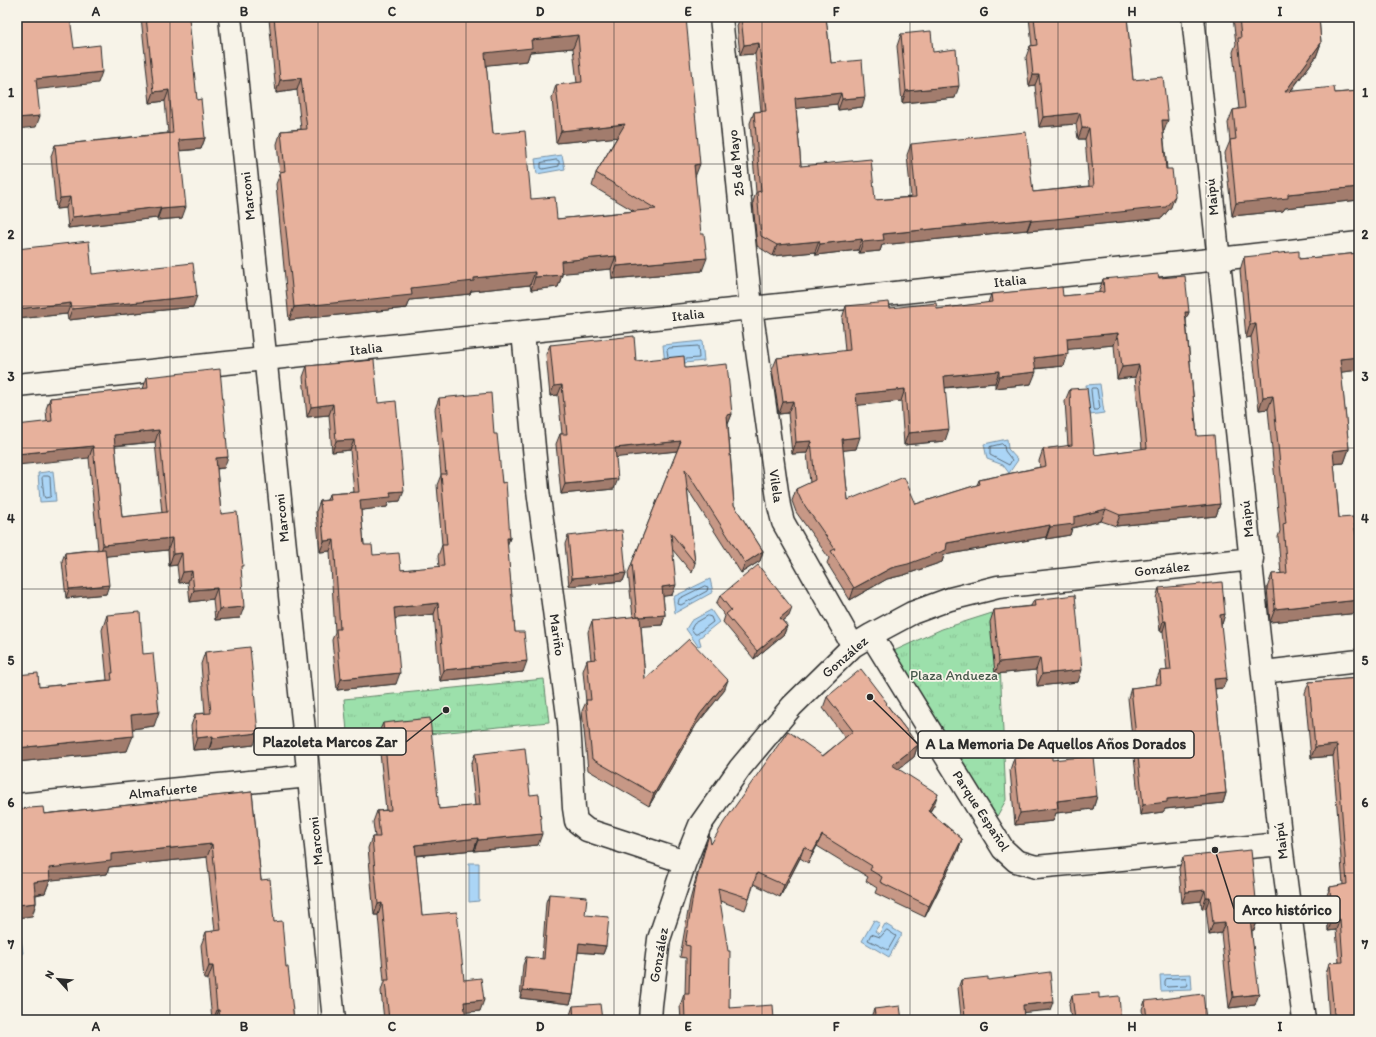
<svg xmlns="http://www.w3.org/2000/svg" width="1376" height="1037" font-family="Itim,sans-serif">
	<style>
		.grass { fill: url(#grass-tufts); stroke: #64866b }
		.water { fill: #abd5f6; stroke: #7891a5 }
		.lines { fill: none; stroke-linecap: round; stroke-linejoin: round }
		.shore { stroke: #5e6f7c; stroke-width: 1 }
		.street-casing { stroke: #2b2b2b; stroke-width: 25 }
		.secondary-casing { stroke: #2b2b2b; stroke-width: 25 }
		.street { stroke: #f7f3e8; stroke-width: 22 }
		.secondary { stroke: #f7f3e8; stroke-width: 22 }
		.wall { fill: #c79886; stroke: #2b2b2b; fill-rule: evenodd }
		.shaded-wall { fill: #a27c6d; stroke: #2b2b2b }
		.building { fill: #e7b19c; stroke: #2b2b2b; fill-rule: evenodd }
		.grid { fill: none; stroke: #2b2b2b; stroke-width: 1; stroke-opacity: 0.55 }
		.labels { text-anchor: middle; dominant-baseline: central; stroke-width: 3.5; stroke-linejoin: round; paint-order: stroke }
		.street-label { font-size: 14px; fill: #2b2b2b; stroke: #f7f3e8 }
		.park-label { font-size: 14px; fill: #47584b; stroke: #f7f3e8 }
		.leader { fill: none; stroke: #2b2b2b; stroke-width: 1.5 }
		.callout-dot { fill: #2b2b2b; stroke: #f7f3e8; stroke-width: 1.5 }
		.callout { fill: #f7f3e8; stroke: #2b2b2b; stroke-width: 1.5 }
		.callout-label { font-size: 15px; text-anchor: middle; font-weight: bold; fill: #2b2b2b }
		.neatline { fill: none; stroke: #2b2b2b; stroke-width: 1.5 }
		.grid-label { font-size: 13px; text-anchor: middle; font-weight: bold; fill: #2b2b2b }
	</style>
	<defs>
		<pattern id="grass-tufts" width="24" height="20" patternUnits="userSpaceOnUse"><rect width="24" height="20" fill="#9ce0ab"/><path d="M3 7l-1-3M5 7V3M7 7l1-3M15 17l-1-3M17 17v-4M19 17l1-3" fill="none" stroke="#87c093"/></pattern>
	</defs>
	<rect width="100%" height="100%" fill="#f7f3e8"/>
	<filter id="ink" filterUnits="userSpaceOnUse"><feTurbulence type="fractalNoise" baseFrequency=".025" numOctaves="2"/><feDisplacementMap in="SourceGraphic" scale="8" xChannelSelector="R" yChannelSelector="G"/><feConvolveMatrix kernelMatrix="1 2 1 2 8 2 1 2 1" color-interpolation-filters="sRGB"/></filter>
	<g filter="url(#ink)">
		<path class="grass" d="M992,613L1000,663L1006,800L996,818L885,655L942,629Z
			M544,679L549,722L348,742L344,699Z"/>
		<path class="water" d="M562,155L565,169L537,174L535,159Z
			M702,341L704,361L665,365L663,345Z
			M1100,384L1104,413L1090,415L1086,385Z
			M1007,439L1008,449L1018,460L1009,473L1003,465L987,459L984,444Z
			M53,471L56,501L40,502L38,473Z
			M710,579L713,592L675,613L673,597Z
			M711,610L719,622L699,638L701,645L698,646L686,629L691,621Z
			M469,863H479V901L469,902Z
			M874,920L880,923L875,931L879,934L885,924L902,934L889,957L862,941Z
			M19,923L23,954H17V924Z
			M1191,974L1192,990L1161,991L1160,975Z"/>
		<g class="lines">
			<path class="shore" d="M557,160L559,161V166L543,169L541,168V163Z
				M668,357L667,350L669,348L698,346L699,358L686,359
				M1092,388H1096L1097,389L1100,408L1098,410H1094L1093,409L1091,390Z
				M1002,444L1004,446L1005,451L1012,460L1009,465L990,455V447Z
				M44,476H48L50,477L51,496L50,497L45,498L44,496L42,478Z
				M705,586L708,587L707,591L681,605L678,604L679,599Z
				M708,616L711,617L713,622L697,634H695L691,629L694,624Z
				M887,930L896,936L888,950L868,940L871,934L880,937Z
				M1186,978L1187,984L1186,986L1167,987L1165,985V981L1166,979Z"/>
			<g class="street-casing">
				<path id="street" d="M721,17L751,308L779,506L783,522L853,646
					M1193,17L1281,844L1304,1020
					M523,332L538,490L569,723L574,808L576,821L587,830L685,862
					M17,385L1219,259L1359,243
					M871,635L1003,849L1016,861L1036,867L1281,844
					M1263,672L1359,661
					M17,805L309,776
					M650,1020L651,1005L659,939L685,862L700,825L740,768L792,706L853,646L871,635L912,613L950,599L998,587L1252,559"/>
			</g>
			<g class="secondary-casing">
				<path id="secondary" d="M230,17L334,1020"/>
			</g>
			<use href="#street" class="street"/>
			<use href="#secondary" class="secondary"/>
		</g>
		<path class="wall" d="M141,17H185L197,100L205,138L201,149L180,151L182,218L157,220V218L68,228L66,208L56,209L51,156L55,145L168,133L165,101L150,103Z
			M265,17H665L695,177L702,271L612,279L611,269L562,273V275L558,287L531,290L530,285L471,291L470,294L410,300L407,308L289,320L276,184L280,174L277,144L281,131L301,129L297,90L276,93L269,19L265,20ZM573,48L577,83L556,85L552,98L556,143L617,137L596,173L592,186L634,211L557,219L531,199L493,134L486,65L527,61L530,52Z
			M740,17H826L831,63L862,107L838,110L837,104L796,108L801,166L875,200L911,197L907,155L911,144L1033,192L1089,186L1085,139H1078L1076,124L1039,127L1035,85L1029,86L1026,57L1030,46H1032L1029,17H1127L1133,80L1164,131H1163L1171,207L1162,218L1051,229L1027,231V230L882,245L880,251L859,253L858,250L816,255L815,252L773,256L757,246L753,202L756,192L750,123L754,112L761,111L755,54L740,55L737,26Z
			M1233,17H1319L1321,43L1316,57L1291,91L1335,93L1359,91V200L1285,208L1283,211L1232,216L1225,153L1230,141L1228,123L1233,110L1239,109L1233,52L1236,44Z
			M901,34L933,52L955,98L902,103L897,46Z
			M17,249L92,274L193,307L68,320L67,314L17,319Z
			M1359,253V370L1341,372L1349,449L1344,463L1334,464L1339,518L1356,535H1359V613L1270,622L1267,588L1272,574H1281L1278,537L1280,531L1268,409L1259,410L1251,337L1246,338L1240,270L1244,257L1299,259Z
			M1159,278L1189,312L1186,319L1197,436L1220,504L1216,516L1116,526L1101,521L1072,528L1070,535L1046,539V537L944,555L942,562L904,575L887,579L850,600L827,563L829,558L796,512L792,501L796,489L810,483L807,453L792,454L788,413L779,414L772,370L777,358L845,351L842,318L846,306L890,308L937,309L988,303L991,294L1063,296L1099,293V291L1103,279ZM1114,345L1117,379L1135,377L1142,449L1095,455L1070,389L1065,401L1068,446L1043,449L1039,461L1040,467L979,480L977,485L916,504L848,500L843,450L856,449L857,405L901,401L904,445L945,441V388L995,383V388L1031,384L1035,369L1064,366L1068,349Z
			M550,345L636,361L685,368L732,414L728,424L734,505L763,551L760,561L741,573L687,488L695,563L692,573L672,549V595L663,596L665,615L662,625L641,626L645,679L724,691L696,725L649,806L588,770L582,711L586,702L583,671L587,660H591L588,632L592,621L633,617L628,573L677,451L616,457L614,489L561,494L556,444L560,434H562L558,395L550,396L546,354Z
			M307,366L378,403L400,501L389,502L387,507L361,510L364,545L373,555L401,570L439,567L438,556L442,545L437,485L441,475L435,409L439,398L494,434L502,483L510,538L507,544L515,632L523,672L440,681L434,614L395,618L396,684L337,690L332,640L335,632L330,551L320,552L316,512L320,501L327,500L329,494L354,492L350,450L332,452L329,415L307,417L303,377Z
			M147,377L224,468L217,469L221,514L241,571L240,618L215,620L213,599L190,602L188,582L179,583L177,565L169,566L168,550L106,556V594L66,598L62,561L65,553L98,549L89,458L47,422L46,409L50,398L143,389ZM155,442L162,513L122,517L115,446Z
			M568,536L626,573L623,581L569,586L565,544Z
			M1159,588L1225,614L1222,624H1221L1223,688L1215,689L1226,793L1223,803L1165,809L1163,812L1140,815L1128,698L1131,688L1156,685V681L1160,671H1167L1163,631H1160L1156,598Z
			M720,596L789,616L783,621L787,626L784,634L754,659L723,622L725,616L716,604Z
			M1034,600L1078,682L1037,686L1036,670L995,674L990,622L994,610L1031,606Z
			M107,615L143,654L154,726L132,729L127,751L17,762V675L39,687L107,680L102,630Z
			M205,652L254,745L209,750V749L193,750L191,726L195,714L205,713L201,664Z
			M1359,678V1020H1329L1326,974L1329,963L1339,962L1336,930L1328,931L1326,898L1330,887L1343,885L1333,756L1311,758L1305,693L1309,682Z
			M827,697L887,705L918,745L914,757L898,769L934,805L930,812L962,839L958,851L925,917L875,893L877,888L866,881L868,877L817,846L808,863L800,858L780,897L754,884L745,910L720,901L729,1008L774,1020H681L680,1006L684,994H685L686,958L680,957L690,900L705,845L709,834L711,844L845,738L823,708Z
			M383,723L439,809L475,806L471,765L475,754L530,795L538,845L474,851V850L416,856L422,915L464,980L480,1011L465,1012L466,1020H384L381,991L384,981L378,915H374L368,848L372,837H375L373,822L377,811L386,810L378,734Z
			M1014,758L1052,760L1097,796L1093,809L1056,813L1053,821L1015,825L1010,770Z
			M252,792L261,880L274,922L286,967L294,1020H212L208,979H204L201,945L206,932L215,931L207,857L109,867L107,874L50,880L45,893L36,895V903L32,916L44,814Z
			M1183,857L1258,919L1254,930H1252L1255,1005L1229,1008L1221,933L1209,935L1206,908L1202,909L1201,901L1182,903L1179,869Z
			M549,894L585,915L606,946L603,954L578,952L573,995L570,1004L520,998L523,965L526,957L542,959L546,902Z
			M961,980H988L1050,1010L961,1016L958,988Z
			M1072,995L1099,998L1121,1020H1071L1069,1004Z
			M1145,1001L1206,1019L1205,1020H1143L1142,1009Z
			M573,1006L602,1020H570V1015Z
			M874,1009L902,1020H872L871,1017Z"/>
		<path class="shaded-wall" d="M266,17H270L269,19L265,20Z
			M578,35L573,48L530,52L527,61L480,66L485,53L531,40Z
			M759,43L755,54L740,55L744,45Z
			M1321,43L1316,57L1280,105L1285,92Z
			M102,72L98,83L32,90L36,79Z
			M1033,75H1039L1035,85L1029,86Z
			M301,78L297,90L276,93L280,80Z
			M959,86L955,98L902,103L906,91Z
			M169,90L165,101L150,103L154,92Z
			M841,93L837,104L791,109L795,98Z
			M865,97L862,107L838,110L842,99Z
			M1080,113L1076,124L1039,127L1043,117Z
			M40,116L36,127L17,129V118Z
			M1162,120H1168L1164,131H1158Z
			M625,124L620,137L556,143L561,131Z
			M1082,128H1089L1085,139H1078Z
			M205,138L201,149L175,151L179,140Z
			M700,164L695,177L694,165Z
			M1359,187V200L1285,208L1283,211L1232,216L1236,203L1288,194Z
			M1175,196L1171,207L1162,218L1051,229L1027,231L1031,221Z
			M70,197L66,208L56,209L60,198Z
			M161,207L157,218L68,228L72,217Z
			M186,207L182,218L157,220L161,209Z
			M1031,219L1027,230L882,245L880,251L859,253L863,242L883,234Z
			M862,239L858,250L816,255L820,244Z
			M819,241L815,252L773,256L777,245Z
			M616,256L611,269L556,274L561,261Z
			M707,258L702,271L612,279L617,266Z
			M535,272L530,285L471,291L470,294L410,300L407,308L289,320L294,307L411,288L474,278Z
			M562,275L558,287L531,290L535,277Z
			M197,296L193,307L68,320L72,309Z
			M71,303L67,314L17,319V309Z
			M1185,312H1189L1184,324Z
			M1250,324H1256L1251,337L1246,338Z
			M1118,333L1114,345L1062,350L1067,338Z
			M1068,354L1064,366L1030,369L1034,358Z
			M1359,357V370L1335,373L1340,359Z
			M1139,365L1135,377L1117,379L1122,367Z
			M999,371L995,383L940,388L944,376Z
			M1036,372L1031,384L995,388L999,376Z
			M562,385L558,395L550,396L554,386Z
			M905,389L901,401L852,406L856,394Z
			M1273,396L1268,409L1259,410L1263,397Z
			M793,401L788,413L779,414L783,402Z
			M333,404L329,415L307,417L311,407Z
			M732,414L728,424L723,425L727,415Z
			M949,429L945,441L904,445L908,433Z
			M159,430L155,442L110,446L114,435Z
			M860,437L856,449L838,451L842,439Z
			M354,440L350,450L332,452L336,441Z
			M681,441L677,451L612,458L615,448Z
			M811,441L807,453L792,454L796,442Z
			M93,446L89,458L17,465V454Z
			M1349,449L1344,463L1328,464L1333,451Z
			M228,457L224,468L212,469L216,458Z
			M618,479L614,489L561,494L565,484Z
			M404,491L400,501L389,502L387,507L356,511L360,500L390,492Z
			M1220,504L1216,516L1116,526L1120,515Z
			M1106,509L1101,521L1072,528L1070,535L1046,539L1050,527L1074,517Z
			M1050,525L1046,537L944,555L942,562L904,575L887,579L850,600L854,588L891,568L947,543Z
			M172,538L168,550L99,557L103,545Z
			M507,538H510L506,549Z
			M334,540L330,551L320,552L324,541Z
			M763,551L760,561L741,573L745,563Z
			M182,553L177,565L169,566L173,554Z
			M192,571L188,582L179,583L183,572Z
			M626,573L623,581L569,586L572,578Z
			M109,585L106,594L66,598L69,589Z
			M676,585L672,595L659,597L662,587Z
			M217,588L213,599L190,602L194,590Z
			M1359,600V613L1270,622L1275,609Z
			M438,603L434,614L390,619L394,608Z
			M244,607L240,618L215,620L219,609Z
			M792,608L789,616L777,626L780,618Z
			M1225,614L1222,624L1216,625L1220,615Z
			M665,615L662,625L634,627L637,617Z
			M1163,621H1166L1163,631H1160Z
			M787,626L784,634L754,659L757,651Z
			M1040,658L1036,670L995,674L999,662Z
			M527,661L523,672L440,681L444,670Z
			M1082,670L1078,682L1037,686L1042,674Z
			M400,673L396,684L337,690L341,679Z
			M1227,678L1223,688L1210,689L1214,679Z
			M728,680L724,691L696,725L649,806L654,794L700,714Z
			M159,712L154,726L125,730L131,715Z
			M258,733L254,745L209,750L213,738Z
			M133,736L127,751L17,762V748Z
			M213,736L209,749L193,750L197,738Z
			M918,745L914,757L888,777L892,765Z
			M1337,745L1333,756L1311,758L1315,747Z
			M1226,793L1223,803L1165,809L1163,812L1140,815L1143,805L1167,799Z
			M938,794L934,805L923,822L928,811Z
			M1097,796L1093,809L1056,813L1053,821L1015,825L1020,813L1057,801Z
			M542,834L538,845L474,851L478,840Z
			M822,835L817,846L808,863L813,852Z
			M478,838L474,850L411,856L415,845Z
			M962,839L958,851L925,917L929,906Z
			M212,844L207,857L109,867L107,874L44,881L49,868L111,854Z
			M804,847L800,858L780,897L784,885Z
			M50,880L45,893L30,895L34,882Z
			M1205,890L1201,901L1182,903L1186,892Z
			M1206,897H1210L1206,908L1202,909Z
			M36,903L32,916L17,918V905Z
			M382,903L378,915H374L378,904Z
			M1250,919H1258L1254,930L1246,931Z
			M1340,919L1336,930L1328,931L1332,920Z
			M1225,922L1221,933L1209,935L1213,923Z
			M579,943L606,946L603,954L576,952Z
			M209,966H213L208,979H204Z
			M523,990L573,995L570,1004L520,998Z
			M1259,994L1255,1005L1229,1008L1233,997Z
			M484,1000L480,1011L460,1013L464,1002Z
			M1053,1002L1050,1010L1020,1013L1023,1005Z
			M217,1010H219L215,1020H213Z"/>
		<path class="building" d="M17,17H70L74,48L100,45L102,72L36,79L40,116L17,118Z
			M146,17H185V18H189L197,100L201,99L205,138L179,140L186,207L161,209V207L72,217L70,197L60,198L55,145L173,133L169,90L154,92Z
			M274,17H665V20L686,18L700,164L694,165L701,234H704L707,258L617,266L616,256L561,261L562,275L535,277V272L474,278V281L411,288L412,295L294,307L280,172L285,171L281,131L307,129L301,78L280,80ZM578,35L582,82L556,85L561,131L625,124L596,173L656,209L557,219L555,197L531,199L525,131L493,134L485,53L532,48L531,40Z
			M741,17H826L831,63L862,60L865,97L842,99L841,93L795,98L801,166L871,159L875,200L916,197L911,144L1026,132L1033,192L1094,186L1089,128H1082L1080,113L1043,117L1039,75H1033L1030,46L1037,45L1034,17H1127L1133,80L1163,77L1168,120H1162L1166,169H1172L1175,196L1166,207L1055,219L1031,221V219L883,234L884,240L863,242L862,239L820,244L819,241L777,245L761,236L757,192L761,191L754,112L766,111L759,43L744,45Z
			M1239,17H1319L1321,43L1285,92L1334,87L1335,93L1359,91V187L1288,194V198L1236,203L1230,140L1236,139L1233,110L1245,108L1238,38H1241Z
			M931,31L933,52L956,49L959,86L906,91L901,34Z
			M89,241L92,274L193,263L197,296L72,309L71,303L17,309V249Z
			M1299,251V259L1359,253V357L1340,359L1349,449L1333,451L1339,518L1353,517L1356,535H1359V600L1275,609L1272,574L1287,573L1283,524L1286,523L1273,396L1263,397L1256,324H1250L1244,257Z
			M1158,274L1159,278L1185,276L1189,312H1185L1197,436L1214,435L1220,504L1120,515L1106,509L1074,517V524L1050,527V525L947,543L946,550L908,564L891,568L854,588L831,551L835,549L801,500L796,489L815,480L811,441L796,442L793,401L783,402L777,358L850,350L846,306L889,302L890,308L936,303L937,309L992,302L991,294L1062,287L1063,296L1104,292L1103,279ZM1118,333L1122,367L1139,365L1147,448L1095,455L1087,388L1070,389L1072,445L1043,449L1046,466L979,480L980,484L916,504L904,477L848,500L842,439L860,437L856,394L905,389L908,433L949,429L944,376L999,371V376L1036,372L1034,358L1068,354L1067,338Z
			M634,336L636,361L684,356L685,368L727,364L732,414L727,415L734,505L763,551L745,563L685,469L695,563L671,533L676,585L662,587L665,615L640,617V616H637L632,563L681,441L615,448L618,479L565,484L560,434H567L562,385L554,386L550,345Z
			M374,360L378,403L396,401L404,491L390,492L391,497L360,500L364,545H372L373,555L399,553L401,570L444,566L442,545H447L441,474H446L439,398L491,393L494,434H497L502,483L506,482L510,538H507L515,632H524L527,661L444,670L438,603L394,608L400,673L341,679L336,629H340L334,540L324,541L320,501L330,500L329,494L359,492L354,440L336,441L333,404L311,407L307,366Z
			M220,369L228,457L216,458L221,514L237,512L243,566H241L244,607L219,609L217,588L194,590L192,571L183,572L182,553L173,554L172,538L103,545L93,446L17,454V425L52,421L50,398L148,388L147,377ZM159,430L167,512L122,517L114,435Z
			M622,530L626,573L572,578L568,536Z
			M105,549L109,585L69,589L65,553Z
			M758,565L792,608L780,618L787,626L757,651L726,614L731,610L720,596Z
			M1222,582L1225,614L1220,615L1227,678L1214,679L1226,793L1167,799V802L1143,805L1131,688L1161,684L1160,671L1171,670L1166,621H1163L1159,588Z
			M1075,595L1082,670L1042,674L1040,658L999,662L994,610L1035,606L1034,600Z
			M140,612L143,654L153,653L159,712L131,715L133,736L17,748V675L38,673L39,687L112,680L111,673H113L107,615Z
			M640,616L645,679L689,639L728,680L700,714L654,794L592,759L586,700H591L587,660L596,659L592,621Z
			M250,647L258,733L213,738V736L197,738L195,714L211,713L205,652Z
			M861,669L887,703L886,704L918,745L892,765L938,794L928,811L962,839L929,906L880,882L882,877L870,870L872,866L822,835L813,852L804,847L784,885L757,873L749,898L718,888L728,951H730L729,1008L773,1005L774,1020H685L684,994H689L690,946L685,945L694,889L709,834L711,844L724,822L788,731L823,756L853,731L827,697Z
			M1359,678V1020H1344L1334,1014L1329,963L1343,962L1340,919L1332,920L1330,887L1347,884L1337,745L1315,747L1309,682Z
			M430,718L439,809L480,805L475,754L525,748L530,795L539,794L542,834L478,840V838L415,845L422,915L457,912L464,980L481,978L484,1000L464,1002L466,1020H389L385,980H389L382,903L378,904L372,837H380L377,811L391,810L383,723Z
			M1052,754V760L1093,756L1097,796L1057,801L1058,808L1020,813L1014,758Z
			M252,792L261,880L270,879L274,922L282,921L286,967H288L294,1020H220L219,1010H217L213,966H209L206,932L221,930L212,844L111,854V861L49,868L50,880L34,882L36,903L17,905V809L43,807L44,814Z
			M1251,850L1258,919H1250L1259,994L1233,997L1225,922L1213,923L1210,897H1206L1205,890L1186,892L1183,857Z
			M549,894L587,897L585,915L609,917L606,946L579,943L573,995L523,990L526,957L544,959Z
			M1050,972L1053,1002L1023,1005L1024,1020H924L965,1016L961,980L988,977V980Z
			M1099,993V998L1119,996L1121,1020H1075L1072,995Z
			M1203,994L1206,1019L1199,1020H1147L1145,1001Z
			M600,1004L602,1020H574L573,1006Z
			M900,1006L902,1020H876L874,1009Z"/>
	</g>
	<path class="grid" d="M170,17V1020M318,17V1020M466,17V1020M614,17V1020M762,17V1020M910,17V1020M1058,17V1020M1206,17V1020M17,164H1359M17,306H1359M17,448H1359M17,589H1359M17,731H1359M17,873H1359"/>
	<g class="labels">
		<g class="street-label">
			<text transform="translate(736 163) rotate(-96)">25 de Mayo</text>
			<text transform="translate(248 196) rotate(-96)">Marconi</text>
			<text transform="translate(1212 197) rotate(-96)">Maipú</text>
			<text transform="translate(1010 281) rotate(-6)">Italia</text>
			<text transform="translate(688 315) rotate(-6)">Italia</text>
			<text transform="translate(366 349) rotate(-6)">Italia</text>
			<text transform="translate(776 486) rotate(82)">Vilela</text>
			<text transform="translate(282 518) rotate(-96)">Marconi</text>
			<text transform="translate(1247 519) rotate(-96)">Maipú</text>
			<text transform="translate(1162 569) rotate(-6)">González</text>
			<text transform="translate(557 635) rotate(82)">Mariño</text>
			<text transform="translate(845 657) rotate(-41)">González</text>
			<text transform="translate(163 791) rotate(-6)">Almafuerte</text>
			<text transform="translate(981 811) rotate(57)">Parque Español</text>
			<text transform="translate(316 841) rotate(-96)">Marconi</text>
			<text transform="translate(1281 841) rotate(-97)">Maipú</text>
			<text transform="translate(659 955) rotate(-80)">González</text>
		</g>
		<g class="park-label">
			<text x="954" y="675">Plaza Andueza</text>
		</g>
	</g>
	<path class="leader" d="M446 710L406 742M870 697L918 744M1215 850L1234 909"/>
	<g class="callout-dot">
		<circle cx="446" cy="710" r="4"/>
		<circle cx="870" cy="697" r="4"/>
		<circle cx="1215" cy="850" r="4"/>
	</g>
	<g class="callout">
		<rect x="254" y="728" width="152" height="27" rx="4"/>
		<rect x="918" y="731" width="276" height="27" rx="4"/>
		<rect x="1234" y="896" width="106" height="27" rx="4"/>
	</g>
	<g class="callout-label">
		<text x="330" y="747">Plazoleta Marcos Zar</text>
		<text x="1056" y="749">A La Memoria De Aquellos Años Dorados</text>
		<text x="1287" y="915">Arco histórico</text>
	</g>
	<rect width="1376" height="1037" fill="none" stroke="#f7f3e8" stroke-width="44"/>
	<g transform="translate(58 979) rotate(297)" stroke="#f7f3e8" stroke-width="3" paint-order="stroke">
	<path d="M0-3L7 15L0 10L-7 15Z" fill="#2b2b2b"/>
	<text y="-6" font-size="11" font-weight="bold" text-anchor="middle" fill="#2b2b2b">N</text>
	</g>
	<rect x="22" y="22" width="1332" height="993" class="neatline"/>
	<g class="grid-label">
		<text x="96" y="16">A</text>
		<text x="244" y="16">B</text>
		<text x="392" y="16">C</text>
		<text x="540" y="16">D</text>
		<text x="688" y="16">E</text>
		<text x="836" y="16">F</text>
		<text x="984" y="16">G</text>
		<text x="1132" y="16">H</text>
		<text x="1280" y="16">I</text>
		<text x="11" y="97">1</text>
		<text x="1365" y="97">1</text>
		<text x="11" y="239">2</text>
		<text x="1365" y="239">2</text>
		<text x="11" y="381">3</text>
		<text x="1365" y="381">3</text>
		<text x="11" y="523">4</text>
		<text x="1365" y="523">4</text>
		<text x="11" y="665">5</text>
		<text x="1365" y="665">5</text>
		<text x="11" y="807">6</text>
		<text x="1365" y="807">6</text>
		<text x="11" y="949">7</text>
		<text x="1365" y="949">7</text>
		<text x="96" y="1031">A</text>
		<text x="244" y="1031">B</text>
		<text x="392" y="1031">C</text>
		<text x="540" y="1031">D</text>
		<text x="688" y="1031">E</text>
		<text x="836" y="1031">F</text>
		<text x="984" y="1031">G</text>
		<text x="1132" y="1031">H</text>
		<text x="1280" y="1031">I</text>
	</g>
</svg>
